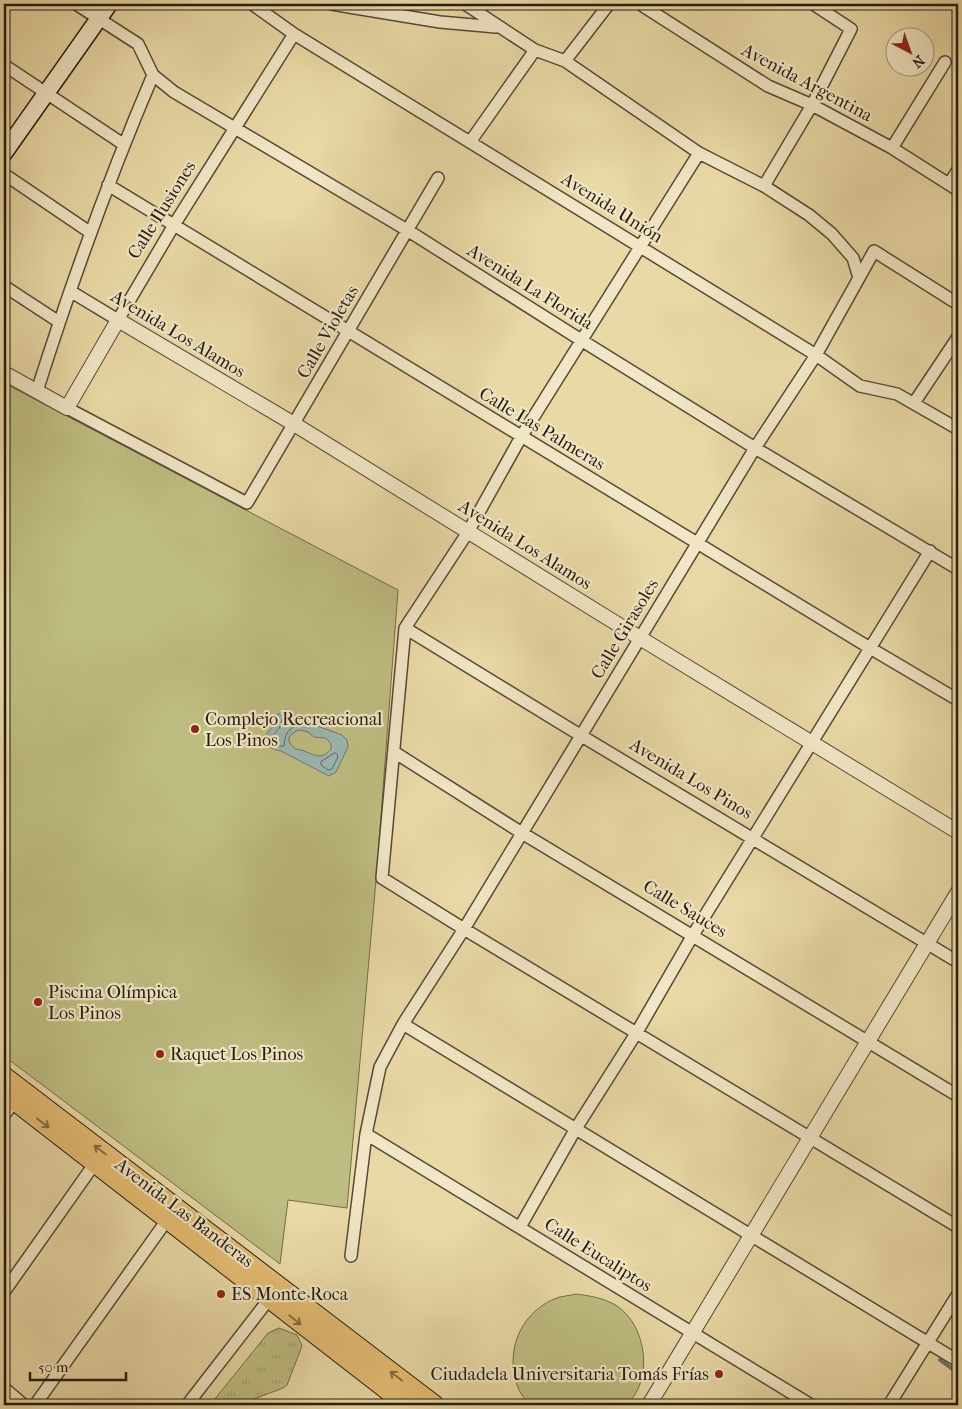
<svg xmlns="http://www.w3.org/2000/svg" width="962" height="1409" font-family="'IM FELL French Canon',serif">
	<style>
		.grass { fill: url(#grass-tufts); stroke: #726c48 }
		.garden { fill: #bebd81; stroke: #726c48 }
		.water { fill: #9cb7b2; stroke: #6c7971; fill-rule: evenodd }
		.lines { fill: none; stroke-linecap: round; stroke-linejoin: round }
		.shore { stroke: #606961; stroke-width: 1 }
		.stream { stroke: #6c7971; stroke-width: 4 }
		.minor-casing { stroke: #564a36; stroke-width: 14 }
		.tertiary-casing { stroke: #564a36; stroke-width: 16 }
		.secondary-casing { stroke: #251b10; stroke-width: 19 }
		.primary-casing { stroke: #251b10; stroke-width: 20 }
		.minor { stroke: #f1e6c5; stroke-width: 11 }
		.tertiary { stroke: #f1e6c5; stroke-width: 14 }
		.secondary { stroke: #f1e6c5; stroke-width: 16 }
		.primary { stroke: #e4bc73; stroke-width: 18 }
		.oneway { stroke: #846c42 }
		.poi-dot { fill: #8f2418; stroke: #f1e6c5; stroke-width: 2 }
		.labels { text-anchor: middle; dominant-baseline: central; stroke-width: 4.5; stroke-linejoin: round; paint-order: stroke }
		.street-label { font-size: 18px; fill: #251b10; stroke: #f1e6c5 }
		.poi-label { font-size: 18px; fill: #251b10; stroke: #f1e6c5; text-anchor: start }
	</style>
	<defs>
		<pattern id="grass-tufts" width="24" height="20" patternUnits="userSpaceOnUse" patternTransform="scale(1.25)"><rect width="24" height="20" fill="#bebd81"/><path d="M3 7l-1-3M5 7V3M7 7l1-3M15 17l-1-3M17 17v-4M19 17l1-3" fill="none" stroke="#a3a26e"/></pattern>
	</defs>
	<rect width="100%" height="100%" fill="#e9d9a6"/>
	<filter id="stains"><feTurbulence type="fractalNoise" baseFrequency=".004" numOctaves="4"/><feColorMatrix values="0 0 0 0 .2 0 0 0 0 .09 0 0 0 0 .02 0 0 0 .5 -.17"/></filter>
	<radialGradient id="worn" r=".72"><stop offset=".6" stop-color="#630" stop-opacity="0"/><stop offset="1" stop-color="#630" stop-opacity=".3"/></radialGradient>
	<path class="grass" d="M279,1328L297,1335L302,1346L287,1385L283,1388L254,1399L244,1405H210L268,1333Z"/>
	<path class="garden" d="M4,383L398,590L377,869L347,1208L288,1200L280,1264L4,1056Z
		M576,1294C591,1296 604,1298 617,1306C647,1326 654,1381 626,1405H530C526,1400 521,1395 519,1390C504,1355 518,1315 554,1299C560,1296 569,1296 576,1294Z"/>
	<path class="water" d="M286,709L300,718H305L312,724L342,735L347,740L348,747L336,772L329,776L281,751C271,750 261,743 268,732C270,729 274,727 276,723C276,723 277,716 277,715ZM301,730L308,732L314,737L326,738L331,744V749C318,764 311,750 295,749L289,742V737L296,731Z"/>
	<g class="lines">
		<path class="shore" d="M285,715H288L297,722L298,724C287,730 285,734 284,746H275L272,742C271,734 276,733 280,727C282,722 281,719 285,715Z
			M335,753L337,754L338,757L332,769L328,770L321,765V762Z"/>
		<path class="stream" d="M940,1360L958,1373"/>
		<g class="minor-casing">
			<path id="minor" d="M76,4L138,44L153,75L174,92L407,230L581,340L755,448L958,569
				M252,4L294,34L816,355L860,386L897,394L958,429
				M332,4L349,7L352,4
				M465,4L535,50L565,61L609,4
				M640,4L768,86L812,105L892,148L958,190
				M349,7L440,22L496,27
				M565,61L699,153L764,186L809,215L832,234L853,258L859,278
				M4,65L123,144
				M470,142L535,50
				M892,148L945,62
				M699,153L521,437L468,532L405,628L382,878L464,929L958,1227
				M4,174L91,233
				M949,184L958,170
				M108,185L870,648L958,700
				M764,186L812,105L851,29L813,4
				M4,286L59,322
				M70,291L118,320L174,225L294,34
				M37,391C71,284 109,178 153,75
				M914,403L958,337
				M67,408L247,503L438,178
				M405,628L580,735L958,962
				M394,752L522,833L958,1096
				M403,1024L958,1361
				M4,1115L15,1101
				M366,1134L811,1405
				M520,1227L575,1130L637,1032L693,935L930,551
				M351,1256L366,1134L380,1067L403,1024L464,929L755,448L816,355L874,251L958,304
				M4,1292L95,1163
				M4,1388L24,1405
				M35,1405L167,1220
				M187,1405L273,1294
				M889,1405L958,1294"/>
		</g>
		<g class="tertiary-casing">
			<path id="tertiary" d="M4,373L67,408L118,320L294,424L640,638L958,832
				M649,1405L958,892"/>
		</g>
		<g class="secondary-casing">
			<path id="secondary" d="M4,153L109,4"/>
		</g>
		<g class="primary-casing">
			<path id="primary" d="M4,1076L435,1405
				M4,1093L406,1405"/>
		</g>
		<use href="#minor" class="minor"/>
		<use href="#tertiary" class="tertiary"/>
		<use href="#secondary" class="secondary"/>
		<use href="#primary" class="primary"/>
	</g>
	<defs><path id="oneway-shaft" d="M-6 0H5M1.5-3L5.5 0L1.5 3" fill="none" stroke-width="1.6" stroke-linecap="round" stroke-linejoin="round" transform="scale(1.25)"/></defs>
	<g class="oneway">
		<use href="#oneway-shaft" transform="translate(43 1123) rotate(37)"/>
		<use href="#oneway-shaft" transform="translate(100 1150) rotate(-143)"/>
		<use href="#oneway-shaft" transform="translate(295 1320) rotate(39)"/>
		<use href="#oneway-shaft" transform="translate(396 1376) rotate(-143)"/>
	</g>
	<g class="poi-dot">
		<circle cx="195" cy="729" r="5"/>
		<circle cx="38" cy="1002" r="5"/>
		<circle cx="160" cy="1054" r="5"/>
		<circle cx="221" cy="1294" r="5"/>
		<circle cx="719" cy="1374" r="5"/>
	</g>
	<g class="labels">
		<g class="street-label">
			<text transform="translate(807 83) rotate(28)">Avenida Argentina</text>
			<text transform="translate(612 208) rotate(32)">Avenida Unión</text>
			<text transform="translate(162 210) rotate(-58)">Calle Ilusiones</text>
			<text transform="translate(530 287) rotate(32)">Avenida La Florida</text>
			<text transform="translate(328 332) rotate(-60)">Calle Violetas</text>
			<text transform="translate(178 334) rotate(31)">Avenida Los Alamos</text>
			<text transform="translate(542 429) rotate(31)">Calle Las Palmeras</text>
			<text transform="translate(525 545) rotate(32)">Avenida Los Alamos</text>
			<text transform="translate(625 629) rotate(-59)">Calle Girasoles</text>
			<text transform="translate(691 779) rotate(31)">Avenida Los Pinos</text>
			<text transform="translate(685 909) rotate(31)">Calle Sauces</text>
			<text transform="translate(184 1213) rotate(37)">Avenida Las Banderas</text>
			<text transform="translate(598 1255) rotate(32)">Calle Eucaliptos</text>
		</g>
		<g class="poi-label">
			<text x="205" y="719">Complejo Recreacional<tspan x="205" dy="21">Los Pinos</tspan></text>
			<text x="48" y="992">Piscina Olímpica<tspan x="48" dy="21">Los Pinos</tspan></text>
			<text x="170" y="1054">Raquet Los Pinos</text>
			<text x="231" y="1294">ES Monte Roca</text>
			<text x="709" y="1374" text-anchor="end">Ciudadela Universitaria Tomás Frías</text>
		</g>
	</g>
	<rect width="962" height="1409" fill="none" stroke="#e9d9a6" stroke-width="20"/>
	<rect x="5" y="5" width="952" height="1399" fill="none" stroke="#251b10" stroke-width="2.5"/>
	<rect x="10" y="10" width="942" height="1389" fill="none" stroke="#251b10"/>
	<g transform="translate(910 52) rotate(139)"><circle r="24" fill="#f1e6c5" stroke="#9f957d"/>
	<path d="M0-4L9 19L0 12L-9 19Z" fill="#8f2418"/>
	<text y="-8" font-size="14" font-weight="bold" text-anchor="middle" fill="#251b10">N</text>
	</g>
	<path d="M30 1372v8h96v-8" fill="none" stroke="#251b10" stroke-width="2.5"/>
	<text x="38" y="1372" font-size="15" fill="#251b10" stroke="#f1e6c5" stroke-width="4" paint-order="stroke">50 m</text>
	<rect width="100%" height="100%" filter="url(#stains)"/>
	<rect width="100%" height="100%" fill="url(#worn)"/>
</svg>
